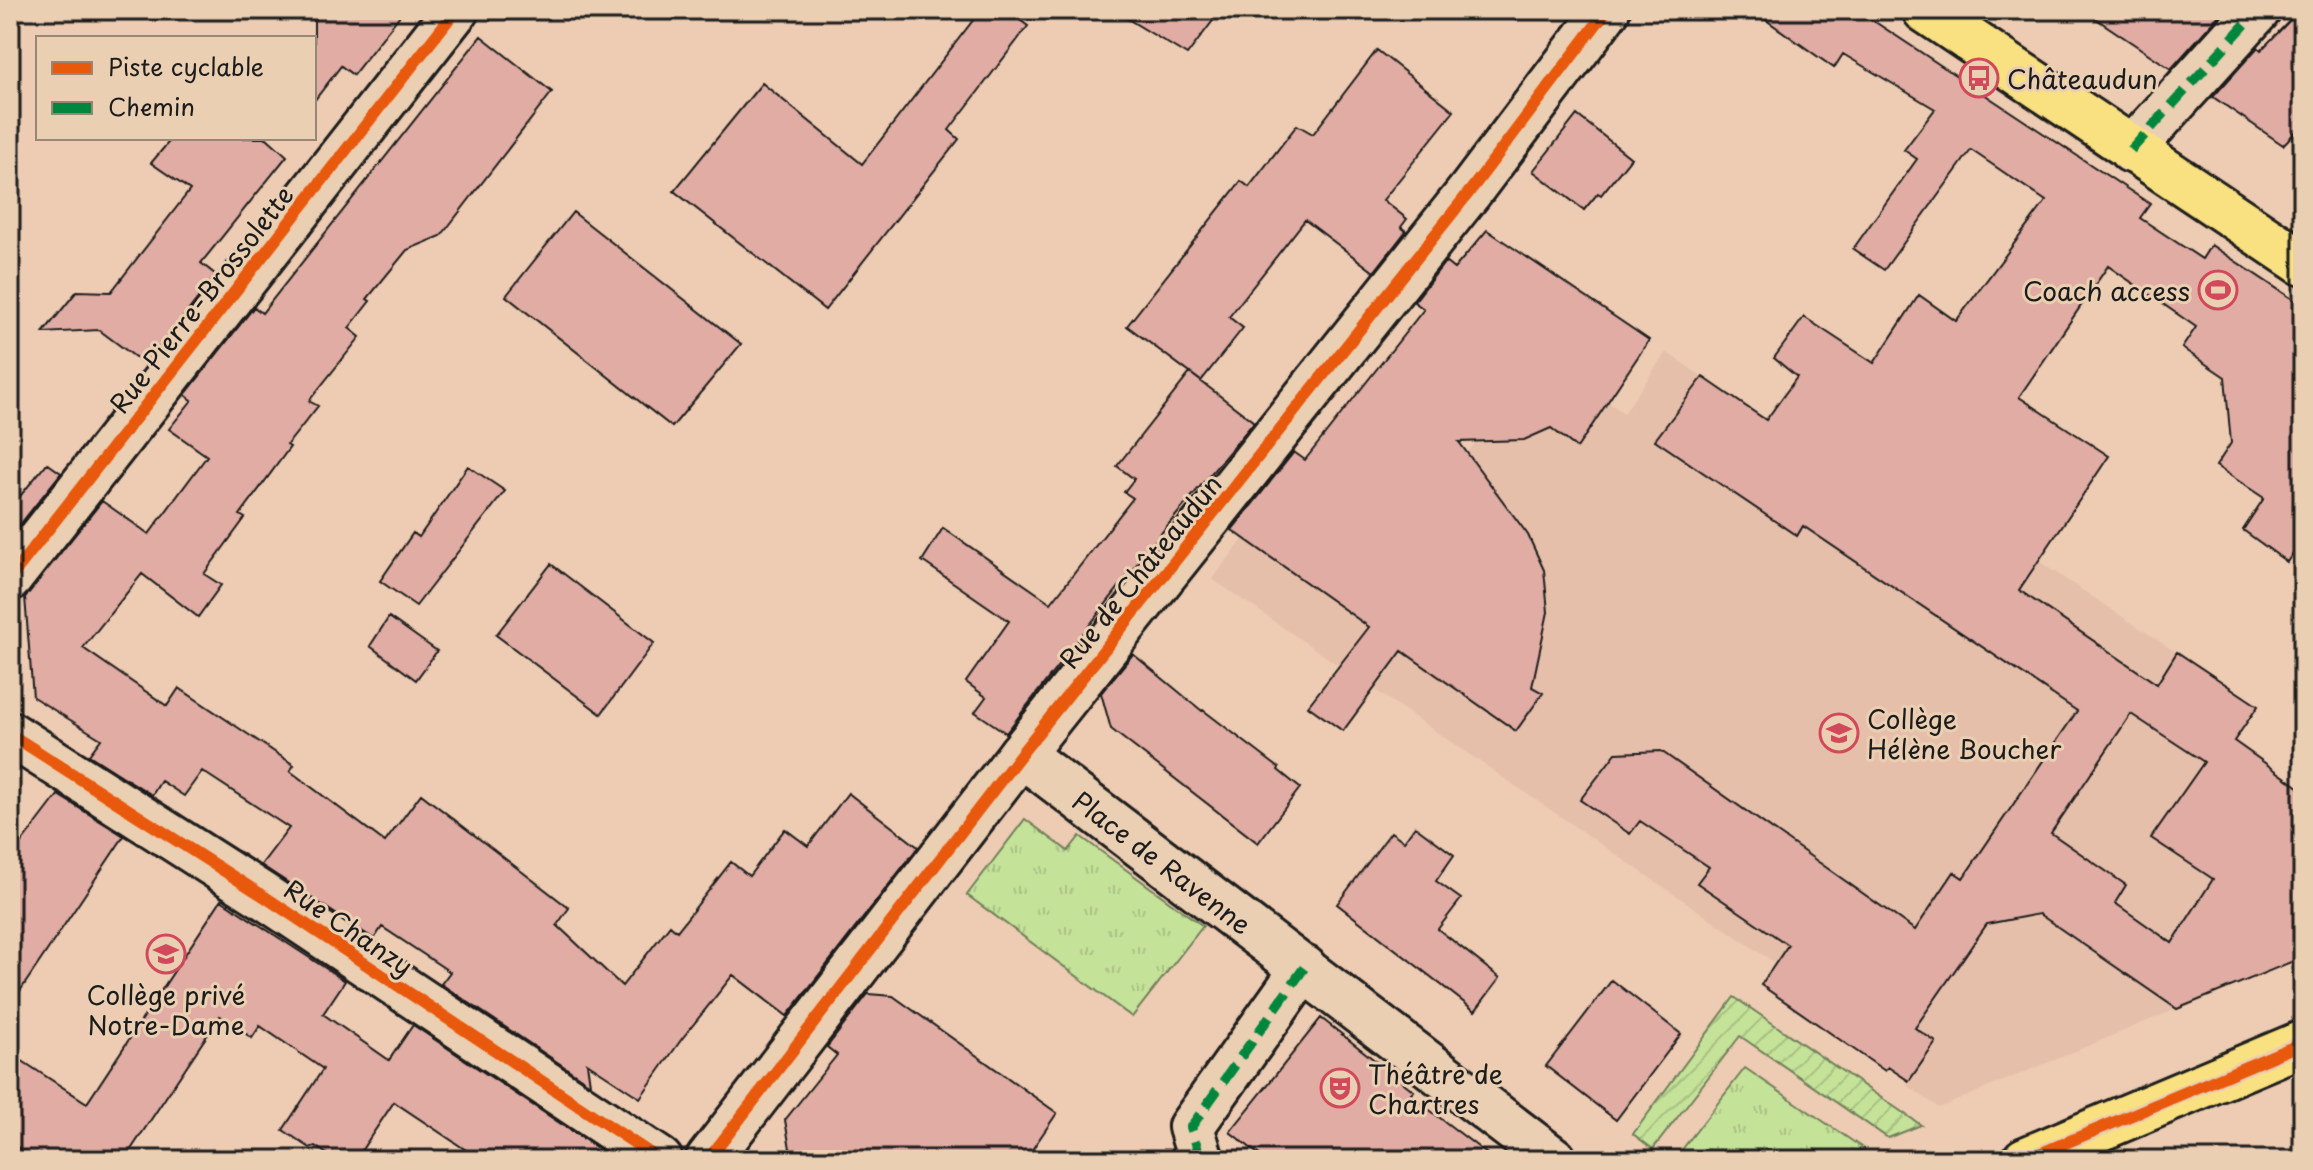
<svg xmlns="http://www.w3.org/2000/svg" width="2313" height="1170" font-family="'Playpen Sans',sans-serif">
	<style>
		.built { fill: #e6bfab }
		.grass { fill: url(#grass-tufts); stroke: #707f5a; stroke-width: 2 }
		.garden { fill: url(#garden-furrows); stroke: #707f5a; stroke-width: 2 }
		.building { fill: #e0aca3; stroke: #1c1c1c; stroke-width: 2; fill-rule: evenodd }
		.lines { fill: none; stroke-linecap: round; stroke-linejoin: round }
		.minor-casing { stroke: #1c1c1c; stroke-width: 50 }
		.major-casing { stroke: #1c1c1c; stroke-width: 50 }
		.minor { stroke: #ebcfb2; stroke-width: 44 }
		.major { stroke: #f9e181; stroke-width: 44 }
		.quiet { stroke: #00873e; stroke-width: 10; stroke-dasharray: 20 10; stroke-linecap: butt }
		.cycleway-casing { stroke: #ebcfb2; stroke-width: 17 }
		.cycleway { stroke: #e8590c; stroke-width: 12 }
		.labels { text-anchor: middle; dominant-baseline: central; stroke-width: 6; stroke-linejoin: round; paint-order: stroke }
		.poi-label { font-size: 26px; fill: #1c1c1c; stroke: #ebcfb2; text-anchor: start }
		.street-label { font-size: 26px; fill: #1c1c1c; stroke: #ebcfb2 }
	</style>
	<defs>
		<pattern id="grass-tufts" width="24" height="20" patternUnits="userSpaceOnUse" patternTransform="scale(2)"><rect width="24" height="20" fill="#c5e299"/><path d="M3 7l-1-3M5 7V3M7 7l1-3M15 17l-1-3M17 17v-4M19 17l1-3" fill="none" stroke="#a9c183"/></pattern>
		<pattern id="garden-furrows" width="10" height="10" patternUnits="userSpaceOnUse" patternTransform="scale(2)"><rect width="10" height="10" fill="#c5e299"/><path d="M-1 1l2-2M0 10L10 0M9 11l2-2" fill="none" stroke="#a9c183"/></pattern>
	</defs>
	<rect width="100%" height="100%" fill="#eeccb3"/>
	<filter id="ink" filterUnits="userSpaceOnUse"><feTurbulence type="fractalNoise" baseFrequency=".0125" numOctaves="2"/><feDisplacementMap in="SourceGraphic" scale="16" xChannelSelector="R" yChannelSelector="G"/><feConvolveMatrix kernelMatrix="1 2 1 2 8 2 1 2 1" color-interpolation-filters="sRGB"/></filter>
	<g filter="url(#ink)">
		<path class="built" d="M1666,352L1956,547L1976,520L2258,706L2215,768L2269,803L2176,936L2241,982L1939,1108L1907,1085L1909,1081L1888,1067L1885,1071L1761,985L1775,963L1212,579L1363,387L1461,461L1543,356L1624,413Z"/>
		<path class="grass" d="M1025,819L1068,851L1080,836L1203,926L1132,1017L967,895Z
			M1745,1068L1864,1149L1837,1160H1674Z"/>
		<path class="garden" d="M1734,997L1921,1125L1888,1138L1740,1036L1653,1149L1633,1134Z"/>
		<path class="building" d="M314,10H404L353,75L341,66L314,101Z
			M981,10H1006L1028,26L949,130L959,139L825,310L674,191L762,83L862,164Z
			M1113,10H1221L1187,55Z
			M1752,10H1857L2150,204L2140,218L2202,259L2211,245L2303,306V538L2287,562L2243,530L2264,498L2216,466L2231,443L2225,377L2182,348L2196,327L2108,266L2019,397L2109,456L2019,590L2157,684L2177,652L2258,706L2234,741L2303,790V957L2177,1009L2039,914L1987,924L1915,1028L1936,1042L1909,1081L1888,1067L1885,1071L1761,985L1788,945L1697,883L1709,867L1640,821L1630,834L1580,800L1616,753L1661,751L1915,930L1954,872L1963,878L2077,711L1803,526L1797,536L1655,440L1703,377L1766,420L1797,377L1774,358L1804,317L1874,363L1919,295L1956,321L2046,201L1971,150L1884,270L1853,249L1917,159L1904,150L1935,109L1843,54L1834,68ZM2131,714L2204,762L2151,838L2213,879L2172,943L2115,903L2126,885L2051,833Z
			M2083,10H2218L2221,13L2171,69Z
			M2300,10H2303V124L2283,145L2213,97L2258,47L2261,50Z
			M481,36L552,92L441,236L407,250L367,299L370,301L349,328L360,337L309,401L318,406L287,445L290,447L240,515L245,518L204,574L221,585L198,617L142,574L83,648L167,706L179,688L294,765L290,771L385,842L421,794L569,908L557,925L622,986L670,925L677,931L731,862L749,876L785,829L808,846L848,793L918,847L787,1016L733,975L681,1040L640,1098L587,1063L590,1084L441,984L450,972L382,927L374,939L261,865L289,828L202,771L184,796L161,781L152,795L89,755L101,739L33,697L25,597L102,501L149,534L207,456L169,429L192,400L185,395L254,307L262,313Z
			M1377,50L1454,111L1383,200L1407,219L1401,227L1406,231L1374,272L1305,220L1229,317L1243,328L1201,381L1127,326L1241,181L1249,187L1297,125L1313,134Z
			M1577,115L1631,158L1601,195L1598,193L1584,210L1533,171Z
			M172,138H267L287,156L201,263L216,275L146,365L99,330L43,333L77,291L111,292L190,190L151,163Z
			M573,212L741,344L672,427L506,296Z
			M1487,230L1649,340L1577,448L1551,428L1524,440L1459,442L1528,535L1544,570L1548,612L1532,687L1543,693L1516,731L1402,651L1343,731L1308,706L1369,627L1232,530L1294,452L1305,460L1424,309L1414,302L1445,262L1454,269Z
			M1190,373L1254,422L1158,537L1006,733L975,712L986,697L966,682L1009,621L922,561L943,528L1051,603L1133,498L1124,492L1134,479L1117,466Z
			M47,463L61,473L18,527L16,501Z
			M468,466L505,491L416,606L380,581L413,533L419,537Z
			M551,564L654,643L601,714L496,635Z
			M389,617L437,651L416,680L370,646Z
			M1133,654L1202,711L1203,710L1279,768L1278,770L1300,788L1258,843L1111,729L1101,693Z
			M58,795L124,836L10,1006V858Z
			M1415,826L1454,855L1436,881L1461,899L1438,929L1500,978L1475,1011L1337,904L1391,832L1404,841Z
			M221,900L345,981L323,1014L389,1060L413,1025L600,1150L602,1160H481L394,1102L355,1160H336L315,1146L310,1148L283,1130L323,1069L260,1026L252,1038L220,1016L124,1160H36L10,1142V1053L87,1103Z
			M1612,980L1681,1034L1616,1120L1546,1066Z
			M868,994L893,996L1057,1113L1025,1160H792L785,1120L837,1055L827,1047Z
			M1321,1018L1414,1091L1410,1095L1495,1160H1266L1230,1132Z"/>
		<g class="lines">
			<g class="minor-casing">
				<g id="minor">
					<path d="M2131,150L2258,10"/>
					<path d="M10,578L456,10"/>
					<path d="M10,734L265,897L660,1160"/>
					<path id="s1" d="M1021,754L1554,1160"/>
					<path d="M708,1160L1021,754L1470,191L1607,10"/>
					<path d="M1201,1160L1191,1127L1304,968"/>
				</g>
			</g>
			<g class="major-casing">
				<path id="major" d="M1925,10L2303,263
					M2025,1160L2303,1043"/>
			</g>
			<use href="#minor" class="minor"/>
			<use href="#major" class="major"/>
			<path class="quiet" d="M2131,150L2258,10
				M1201,1160L1191,1127L1304,968"/>
			<g class="cycleway-casing">
				<path id="cycleway" d="M10,578L456,10
					M10,734L265,897L660,1160
					M708,1160L1021,754L1470,191L1607,10
					M2025,1160L2303,1043"/>
			</g>
			<use href="#cycleway" class="cycleway"/>
		</g>
	</g>
	<defs>
		<g id="bus-ring" transform="scale(2)"><circle r="9.5" fill="#ebcfb2" stroke="#d1495b" stroke-width="1.5"/><path d="M-5-6H5V4H4V6H2V4H-2V6H-4V4H-5ZM-3.5-4V0h7V-4ZM-3.5 1.2v1.5H-2V1.2ZM2 1.2v1.5H3.5V1.2Z" fill="#d1495b"/></g>
		<g id="stadium-ring" transform="scale(2)"><circle r="9.5" fill="#ebcfb2" stroke="#d1495b" stroke-width="1.5"/><path d="M0-5a6.5 5 0 1 0 0 10a6.5 5 0 1 0 0-10ZM-3.5-1.8h7v3.6h-7Z" fill="#d1495b"/></g>
		<g id="school-ring" transform="scale(2)"><circle r="9.5" fill="#ebcfb2" stroke="#d1495b" stroke-width="1.5"/><path d="M0-5L7-2L0 1L-7-2ZM-4 1L0 2.5L4 1V4Q0 6-4 4Z" fill="#d1495b"/></g>
		<g id="theatre-ring" transform="scale(2)"><circle r="9.5" fill="#ebcfb2" stroke="#d1495b" stroke-width="1.5"/><path d="M-5-5.5Q0-4 5-5.5V0Q5 5 0 6Q-5 5-5 0ZM-3.3-2.5H-1v1.5H-3.3ZM1-2.5H3.3v1.5H1ZM-2.8 1Q0 5.5 2.8 1Z" fill="#d1495b"/></g>
	</defs>
	<g fill-rule="evenodd">
		<use href="#bus-ring" x="1979" y="78"/>
		<use href="#stadium-ring" x="2218" y="290"/>
		<use href="#school-ring" x="1839" y="733"/>
		<use href="#school-ring" x="166" y="954"/>
		<use href="#theatre-ring" x="1340" y="1088"/>
	</g>
	<g class="labels">
		<g class="poi-label">
			<text x="2007" y="78">Châteaudun</text>
			<text x="2190" y="290" text-anchor="end">Coach access</text>
			<text x="1867" y="718">Collège<tspan x="1867" dy="30">Hélène Boucher</tspan></text>
			<text x="166" y="994" text-anchor="middle">Collège privé<tspan x="166" dy="30">Notre-Dame</tspan></text>
			<text x="1368" y="1073">Théâtre de<tspan x="1368" dy="30">Chartres</tspan></text>
		</g>
		<g class="street-label">
			<text transform="translate(201 299) rotate(-52)">Rue Pierre-Brossolette</text>
			<text transform="translate(1140 571) rotate(-51)">Rue de Châteaudun</text>
			<text stroke="none"><textPath href="#s1" startOffset="178">Place de Ravenne</textPath></text>
			<text transform="translate(349 927) rotate(34)">Rue Chanzy</text>
		</g>
	</g>
	<rect width="2313" height="1170" fill="none" stroke="#ebcfb2" stroke-width="40"/>
	<rect x="20" y="20" width="2273" height="1130" fill="none" stroke="#1c1c1c" stroke-width="3" filter="url(#ink)"/>
	<rect x="36" y="36" width="280" height="104" fill="#ebcfb2" stroke="#988776" stroke-width="2"/>
	<rect x="52" y="62" width="40" height="12" fill="#e8590c" stroke="#988776" stroke-width="2"/>
	<text x="108" y="76" font-size="24" fill="#1c1c1c">Piste cyclable</text>
	<rect x="52" y="102" width="40" height="12" fill="#00873e" stroke="#988776" stroke-width="2"/>
	<text x="108" y="116" font-size="24" fill="#1c1c1c">Chemin</text>
</svg>
